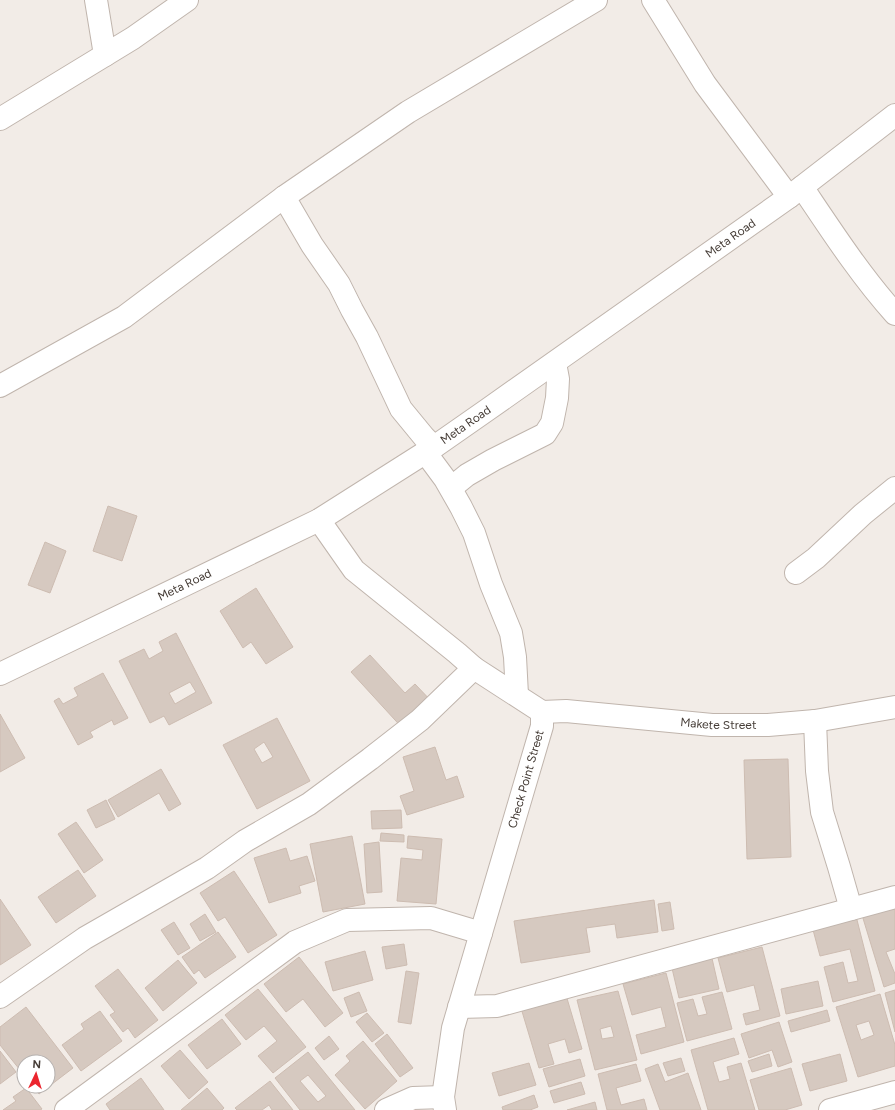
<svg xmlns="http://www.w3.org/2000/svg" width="895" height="1110" font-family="Figtree,sans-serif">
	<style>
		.building { fill: #d6c9c0; stroke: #cdbcb1; fill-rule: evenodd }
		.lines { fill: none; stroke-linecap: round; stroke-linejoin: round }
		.minor-casing { stroke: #c0b5ad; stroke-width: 24 }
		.tertiary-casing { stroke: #c0b5ad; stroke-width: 24 }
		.minor { stroke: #fff; stroke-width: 22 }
		.tertiary { stroke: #fff; stroke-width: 22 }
		.labels { text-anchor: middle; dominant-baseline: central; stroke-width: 3; stroke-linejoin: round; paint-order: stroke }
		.street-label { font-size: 12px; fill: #453c36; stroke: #fff }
	</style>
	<rect width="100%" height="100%" fill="#f2ece7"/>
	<path class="building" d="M108,506L137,516L122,561L93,551Z
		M45,542L66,551L50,593L28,585Z
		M256,588L293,647L266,664L251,642L243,648L220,611Z
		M176,633L212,703L169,725L164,716L150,723L119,661L144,649L149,659L163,651L159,642ZM190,682L196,692L175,704L169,693Z
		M370,655L405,693L415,684L435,705L406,732L351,672Z
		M103,673L128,718L114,725L112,720L90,732L93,737L78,745L54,701L59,698L63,704L78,696L74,688Z
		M0,714L25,758L0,772Z
		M277,718L310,781L257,809L223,745ZM264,742L273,757L262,763L254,749Z
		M435,747L446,780L457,776L464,797L407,815L400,796L414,791L403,757Z
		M788,759L791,857L747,859L744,760Z
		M161,769L181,804L169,811L159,793L118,817L108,800Z
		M106,800L115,819L96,828L87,810Z
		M401,810L402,828L372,829L371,811Z
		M76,822L103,860L84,873L58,834Z
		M381,833L404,835V842L380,841Z
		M352,836L365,904L323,912L310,844Z
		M408,836L442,839L436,904L397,901L401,858L422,860L423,850L407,848Z
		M379,842L382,892L367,893L364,844Z
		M286,848L290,861L307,856L315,881L299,886L301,893L269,903L254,858Z
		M78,870L96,896L56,923L38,897Z
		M234,871L277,935L248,953L225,917L218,921L200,893Z
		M0,899L31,945L0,965Z
		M654,900L658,932L617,938L615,924L586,928L590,952L521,963L514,921Z
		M670,902L674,929L662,931L658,904Z
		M895,905V949L886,952L895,974V983L884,987L862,915Z
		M205,914L216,932L200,941L190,924Z
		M856,916L875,991L833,1002L824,967L843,962L848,983L858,981L850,949L820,956L812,926Z
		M174,922L190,948L178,955L161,930Z
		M218,932L236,957L205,978L199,970L194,974L182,957Z
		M404,944L407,965L386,969L382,947Z
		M762,947L780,1016L746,1025L743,1014L760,1010L754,985L727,992L718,958Z
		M365,951L373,980L333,991L325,962Z
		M711,954L719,989L679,998L671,964Z
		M299,957L343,1013L325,1027L303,999L286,1012L264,984Z
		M178,960L197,983L163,1011L145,988Z
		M118,969L158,1020L135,1038L128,1028L123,1032L110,1015L115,1012L95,986Z
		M406,971L419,973L411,1024L398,1022Z
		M666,973L684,1042L641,1054L636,1035L666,1027L661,1007L632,1015L623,984Z
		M818,981L823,1006L786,1014L781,989Z
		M258,989L306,1047L273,1073L258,1056L277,1041L264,1026L246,1040L225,1015Z
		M895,990V1032L885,993Z
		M618,991L637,1060L595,1070L577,1000ZM611,1026L614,1037L602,1039L600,1029Z
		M359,992L367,1011L351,1017L344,998Z
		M722,992L732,1029L687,1041L677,1003L693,999L698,1016L707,1014L702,997Z
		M880,994L895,1045V1066L858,1077L836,1007ZM869,1021L874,1035L861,1040L856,1025Z
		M566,995L582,1049L569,1053L565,1039L548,1044L554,1064L539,1068L521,1008Z
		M26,1007L73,1068L39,1094L33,1086H48V1062H24V1075L0,1045V1027Z
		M827,1010L830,1021L791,1032L788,1021Z
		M100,1011L122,1041L81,1071L62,1045L84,1029L81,1024Z
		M367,1013L384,1033L372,1042L356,1022Z
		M222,1019L241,1044L207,1069L188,1045Z
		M779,1022L792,1062L778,1067L772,1050L749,1058L741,1034Z
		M387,1034L413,1068L400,1077L375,1044Z
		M329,1036L339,1049L324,1060L315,1048Z
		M734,1038L739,1054L713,1062L719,1082L730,1079L727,1067L741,1063L755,1110H708L691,1050Z
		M363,1041L397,1081L365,1109L335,1075L350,1061L346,1056Z
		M180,1050L208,1082L189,1099L161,1066Z
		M0,1051L16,1072L0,1084Z
		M308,1052L355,1110H300L275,1078ZM308,1075L326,1096L318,1102L300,1081Z
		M769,1054L772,1066L752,1072L748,1061Z
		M840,1054L847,1081L810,1091L802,1064Z
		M681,1058L685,1071L668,1076L663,1063Z
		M580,1059L585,1076L549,1087L543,1069Z
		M529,1063L536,1085L499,1096L492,1073Z
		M636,1064L641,1081L616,1088L621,1105L644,1099L647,1110H607L598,1074Z
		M658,1064L665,1082L688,1073L701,1110H660L645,1069Z
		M791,1068L802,1105L785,1110H759L750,1080Z
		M141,1078L164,1110H110L106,1104Z
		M270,1081L293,1110H272L269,1105L262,1110H237L235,1108Z
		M581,1082L585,1094L554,1103L550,1091Z
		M26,1088L42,1109L40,1110H3L16,1101L13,1097Z
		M207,1088L224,1108L222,1110H181Z
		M534,1095L538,1107L530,1110H503L502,1107Z
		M595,1102L597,1110H567Z"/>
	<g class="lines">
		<g class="minor-casing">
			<g id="minor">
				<path d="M96,0L105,55"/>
				<path d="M653,0L705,84L789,197"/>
				<path d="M0,119L133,38L187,0"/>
				<path d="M802,187C831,230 860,275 895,314"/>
				<path d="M284,197L312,245L339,284L352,310L367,337L401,409L424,437L434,447"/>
				<path d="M0,386L124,317L284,197L408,112L596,0"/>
				<path d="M425,452L445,479L461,507L474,533L491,584L511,633L515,657L517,695"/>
				<path d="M451,488L467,475L493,460L545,434L552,423L557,398L558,379L555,363"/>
				<path d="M796,573L816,558L863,514L895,488"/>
				<path id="s1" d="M542,712L566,711L712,725H768L815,721L895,707"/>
				<path d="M815,721L817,771L822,812L839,867L851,909"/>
				<path d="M0,997L85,938L207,868L245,841L309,804L370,759L420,720L474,668"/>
				<path d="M459,1007L497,1006L895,897"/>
				<path d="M66,1110L295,942L347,920L431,918L481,933"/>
				<path d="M386,1110L413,1098L443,1097"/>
				<path d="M830,1110L895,1092"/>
			</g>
		</g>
		<g class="tertiary-casing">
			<g id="tertiary">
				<path d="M319,520L354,570L457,653L474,668L542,712V726L453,1028L443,1097L445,1110"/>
				<path id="s2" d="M0,674L319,520L434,447L487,410L789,197L895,115"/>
			</g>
		</g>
		<use href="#minor" class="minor"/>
		<use href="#tertiary" class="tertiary"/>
	</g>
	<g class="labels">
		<g class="street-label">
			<text stroke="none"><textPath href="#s2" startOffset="853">Meta Road</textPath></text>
			<text stroke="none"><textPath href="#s2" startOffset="529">Meta Road</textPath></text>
			<text stroke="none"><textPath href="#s2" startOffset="205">Meta Road</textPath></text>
			<text stroke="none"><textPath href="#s1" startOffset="177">Makete Street</textPath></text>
			<text transform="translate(526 779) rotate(-74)">Check Point Street</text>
		</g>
	</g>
	<g transform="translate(36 1074) rotate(4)"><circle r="19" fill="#ffffff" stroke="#b5b1af"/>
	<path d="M0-3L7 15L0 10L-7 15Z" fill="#eb252e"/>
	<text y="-6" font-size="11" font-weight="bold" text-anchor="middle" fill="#453c36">N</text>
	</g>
</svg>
